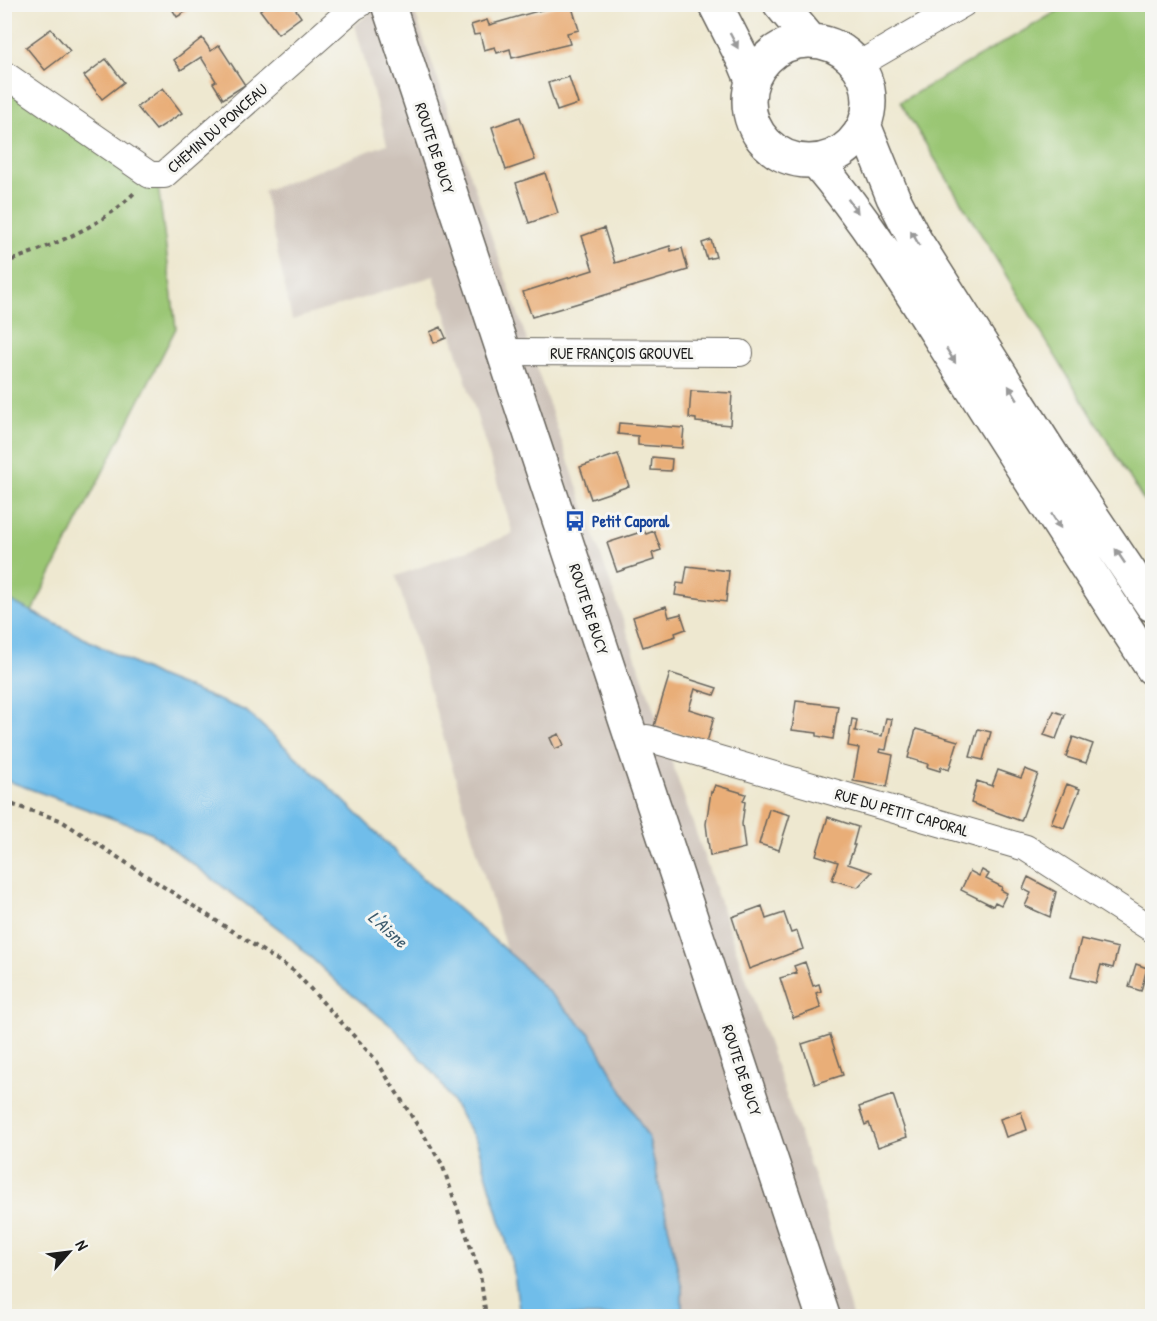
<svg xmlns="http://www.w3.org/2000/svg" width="1157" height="1321" font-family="'Patrick Hand',sans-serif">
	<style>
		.industrial { fill: #cdc2b9 }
		.green { fill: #9ac673; stroke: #5b7148; stroke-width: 1.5 }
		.water { fill: #70bdea; stroke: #466c83; stroke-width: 1.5 }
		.building { fill: #e9ae78 }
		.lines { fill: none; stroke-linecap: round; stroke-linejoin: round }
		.minor-casing { stroke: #66635b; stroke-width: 28 }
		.major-casing { stroke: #66635b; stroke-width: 36 }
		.path { stroke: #66635b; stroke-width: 4; stroke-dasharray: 4.5 4.5; stroke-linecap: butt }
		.minor { stroke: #fff; stroke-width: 26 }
		.major { stroke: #fff; stroke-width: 33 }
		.oneway { fill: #999 }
		.labels { text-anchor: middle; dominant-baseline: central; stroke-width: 6; stroke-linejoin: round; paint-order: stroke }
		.street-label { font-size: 16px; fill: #1c1c1c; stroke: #f6f6f2 }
		.transit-label { font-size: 16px; font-weight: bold; fill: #164399; stroke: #f6f6f2; text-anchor: start }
		.water-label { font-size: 18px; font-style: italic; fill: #3e5c6e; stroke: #f6f6f2 }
	</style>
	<rect width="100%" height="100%" fill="#f6f6f2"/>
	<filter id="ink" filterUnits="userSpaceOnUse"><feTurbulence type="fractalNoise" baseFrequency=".0167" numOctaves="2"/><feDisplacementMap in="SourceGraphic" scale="12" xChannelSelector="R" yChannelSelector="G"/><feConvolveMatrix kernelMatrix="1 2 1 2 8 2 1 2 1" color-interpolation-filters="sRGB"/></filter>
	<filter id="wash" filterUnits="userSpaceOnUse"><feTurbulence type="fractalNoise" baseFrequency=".008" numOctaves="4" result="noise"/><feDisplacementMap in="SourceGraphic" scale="24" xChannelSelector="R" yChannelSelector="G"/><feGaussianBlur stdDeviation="1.35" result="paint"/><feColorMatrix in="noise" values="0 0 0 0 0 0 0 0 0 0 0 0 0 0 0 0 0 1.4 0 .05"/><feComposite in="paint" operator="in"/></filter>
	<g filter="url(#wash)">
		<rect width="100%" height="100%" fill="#eee8d0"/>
		<path class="industrial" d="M380,5H412L821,1197L852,1316H648L523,1007L396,576L513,534L434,276L292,320L264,191L387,144L355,25Z"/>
		<path class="green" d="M1068,5H1152V514L900,102Z
			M4,78L158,185L176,328L15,645L4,643Z"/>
		<path class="water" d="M5,598L160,677L246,711L340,797L421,877L516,959L590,1034L649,1139L682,1288V1316H520L512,1261L477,1142L437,1077L394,1028L341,986L287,935L150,832L5,780Z"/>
		<g id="blocks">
			<path class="building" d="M169,4H194L195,6L177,17Z
				M267,4H292L301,17L278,34L260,10Z
				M562,4H571L579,30L567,33L570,44L512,58L510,49L497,53L495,47L484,50L480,34L474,35L471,25L487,20L489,25Z
				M51,29L70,51L45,70L26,47Z
				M202,38L211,51L219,45L245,85L223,99L213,83L216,81L201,57L181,70L174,60Z
				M106,59L124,82L102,99L84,76Z
				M569,77L578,104L557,111L548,83Z
				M163,88L182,113L156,130L137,107Z
				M520,117L535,160L506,170L492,127Z
				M545,173L558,213L529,223L516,183Z
				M604,228L615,263L670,246L671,251L682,248L688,270L532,317L523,292L593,270L582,236Z
				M711,240L716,257L707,259L702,243Z
				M441,327L446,338L434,343L430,332Z
				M691,391L732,393L730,425L696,422V419L689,418Z
				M619,423L684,428L682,448L638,445V436L618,434Z
				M618,454L629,486L591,499L580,467Z
				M652,457L672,459L671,471L651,470Z
				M644,531L646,534L654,531L661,550L652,553L654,560L617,572L607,543Z
				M687,566L729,571L726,602L675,595L677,583L684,584Z
				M666,606L669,617L681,614L686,629L675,633L676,636L643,647L633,617Z
				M670,673L717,688L714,695L695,689L689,709L714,717L707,742L654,726Z
				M796,701L838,706L833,739L817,736V733L792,730Z
				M1054,711L1065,715L1056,739L1044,735Z
				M886,718L892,719L886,750L880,749L879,752L893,755L887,787L853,781L859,748L848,746L852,719L857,720L855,731L882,736Z
				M916,729L958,741L949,770L941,767L940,771L927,767L928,764L908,758Z
				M978,729L991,732L983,760L970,757Z
				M559,734L564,745L555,749L550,738Z
				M1073,737L1093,744L1086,763L1066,757Z
				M1025,769L1038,774L1021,821L971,803L977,781L992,786L998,770L1021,778Z
				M1067,784L1080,789L1064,828L1051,823Z
				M715,785L746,794L743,801L745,802L742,824L745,848L710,856L706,824L711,792L712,793Z
				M769,809L790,815L779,850L759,844Z
				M828,817L858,827L853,845H855L848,864L872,872L858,887L832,880L838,862L816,855Z
				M982,870L989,874L986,879L1002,887L1001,890L1007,893L1001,905L995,902L993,906L961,890L970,871L979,876Z
				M1028,877L1056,892L1050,917L1025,906L1031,893L1023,889Z
				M762,906L766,919L784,913L791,933L797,931L803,949L749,969L732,917Z
				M1081,939L1118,948L1113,968L1101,965L1096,983L1071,977Z
				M805,962L813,986L819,984L821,991L816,993L821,1008L793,1018L780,978L797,973L794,966Z
				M1136,964L1147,968L1141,991L1129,987Z
				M830,1035L843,1075L815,1084L802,1044Z
				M893,1095L907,1137L878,1147L869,1123L865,1125L859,1107Z
				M1021,1112L1027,1130L1006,1137L1000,1119Z"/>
		</g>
	</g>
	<g filter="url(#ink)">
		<use href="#blocks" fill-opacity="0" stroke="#66635b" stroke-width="1.5"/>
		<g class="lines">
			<g class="minor-casing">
				<path id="minor" d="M858,65L963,4
					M4,74L150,175H164L354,7L360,4
					M503,352L740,353
					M633,742L647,738L1026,848L1152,929"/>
			</g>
			<g class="major-casing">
				<path id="major" d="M388,4L823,1316
					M715,4L744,61L752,80
					M780,4L810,40
					M749 101a60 60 0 1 1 120 0a60 60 0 1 1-120 0Z
					M864,125L893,197L915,240L1065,476L1152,605
					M816,161C877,233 924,314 975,393C1033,485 1093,577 1152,668"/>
			</g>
			<path class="path" d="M4,263C48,247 102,227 134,193
				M4,802L60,820L294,971L376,1060L442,1164L480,1274L486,1316"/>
			<use href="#minor" class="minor"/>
			<use href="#major" class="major"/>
		</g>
		<defs><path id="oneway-solid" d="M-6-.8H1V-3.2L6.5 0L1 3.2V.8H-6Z" transform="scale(1.5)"/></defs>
		<g class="oneway">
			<use href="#oneway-solid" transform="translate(734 41) rotate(62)"/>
			<use href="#oneway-solid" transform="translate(853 206) rotate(54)"/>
			<use href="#oneway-solid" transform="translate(915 238) rotate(-120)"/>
			<use href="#oneway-solid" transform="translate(951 356) rotate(58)"/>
			<use href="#oneway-solid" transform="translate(1013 393) rotate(-122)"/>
			<use href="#oneway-solid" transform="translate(1056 521) rotate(57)"/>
			<use href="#oneway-solid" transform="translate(1120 556) rotate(-124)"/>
		</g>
	</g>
	<defs>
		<g id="bus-bare" transform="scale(1.62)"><path d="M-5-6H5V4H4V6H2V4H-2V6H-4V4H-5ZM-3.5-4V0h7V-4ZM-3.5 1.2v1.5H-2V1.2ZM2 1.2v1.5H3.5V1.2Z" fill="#1a4fb4" stroke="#f6f6f2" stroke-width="2.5" paint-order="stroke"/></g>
	</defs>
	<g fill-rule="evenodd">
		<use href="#bus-bare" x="575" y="521"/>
	</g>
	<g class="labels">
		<g class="street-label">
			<text transform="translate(217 128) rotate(-41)">CHEMIN DU PONCEAU</text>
			<text transform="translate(435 148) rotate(72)">ROUTE DE BUCY</text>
			<text x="622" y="353">RUE FRANÇOIS GROUVEL</text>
			<text transform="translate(589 609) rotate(72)">ROUTE DE BUCY</text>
			<text transform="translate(902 812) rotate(16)">RUE DU PETIT CAPORAL</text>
			<text transform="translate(742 1070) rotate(72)">ROUTE DE BUCY</text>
		</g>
		<g class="transit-label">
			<text x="592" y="521">Petit Caporal</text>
		</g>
		<g class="water-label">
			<text transform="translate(388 929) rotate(42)">L'Aisne</text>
		</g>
	</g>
	<rect width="1157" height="1321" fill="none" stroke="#f6f6f2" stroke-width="24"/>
	<g transform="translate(69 1252) rotate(62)" stroke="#f6f6f2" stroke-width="4.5" paint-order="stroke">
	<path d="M0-4.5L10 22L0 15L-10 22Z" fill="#1c1c1c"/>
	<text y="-9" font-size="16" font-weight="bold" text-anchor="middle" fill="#1c1c1c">N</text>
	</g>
</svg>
